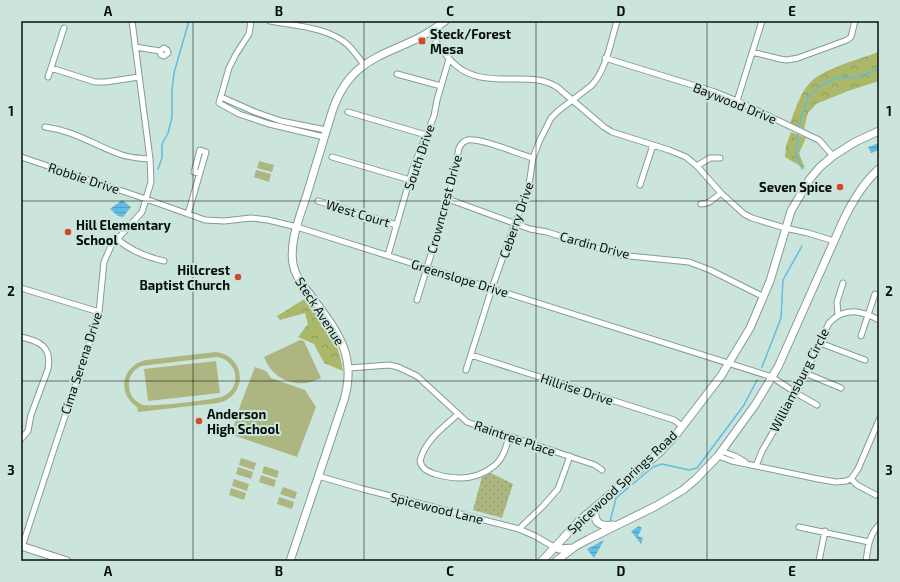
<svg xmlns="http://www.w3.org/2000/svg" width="900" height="582" font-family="'Exo 2',sans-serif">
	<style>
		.grass { fill: #adb680; fill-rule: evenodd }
		.forest { fill: url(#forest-crowns) }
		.park { fill: url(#park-dots) }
		.water { fill: url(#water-rules) }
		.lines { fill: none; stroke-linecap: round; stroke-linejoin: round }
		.stream { stroke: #60bde1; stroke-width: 1.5 }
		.street-casing { stroke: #849c93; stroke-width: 7 }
		.secondary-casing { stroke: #849c93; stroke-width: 9 }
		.street { stroke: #fff; stroke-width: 5 }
		.secondary { stroke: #fff; stroke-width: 7 }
		.grid { fill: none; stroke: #070f0c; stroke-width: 1; stroke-opacity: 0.55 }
		.poi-dot { fill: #d2482a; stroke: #cce5dc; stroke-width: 1.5 }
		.labels { text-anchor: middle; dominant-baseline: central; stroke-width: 4; stroke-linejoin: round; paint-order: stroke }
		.poi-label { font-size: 13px; font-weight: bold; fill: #070f0c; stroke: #cce5dc; text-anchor: start }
		.street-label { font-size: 13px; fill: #070f0c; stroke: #cce5dc }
		.neatline { fill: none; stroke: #070f0c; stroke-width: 1.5 }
		.grid-label { font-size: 13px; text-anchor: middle; font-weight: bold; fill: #070f0c }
	</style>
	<defs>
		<pattern id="forest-crowns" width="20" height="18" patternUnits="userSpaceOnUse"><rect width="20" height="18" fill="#abb769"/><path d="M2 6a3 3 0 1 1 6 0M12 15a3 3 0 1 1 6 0" fill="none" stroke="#929c5a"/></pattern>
		<pattern id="park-dots" width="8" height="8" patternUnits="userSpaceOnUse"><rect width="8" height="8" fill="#adb680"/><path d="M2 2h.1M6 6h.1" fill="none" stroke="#939b6d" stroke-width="1.8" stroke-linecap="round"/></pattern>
		<pattern id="water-rules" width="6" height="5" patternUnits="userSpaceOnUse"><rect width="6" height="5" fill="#60bde1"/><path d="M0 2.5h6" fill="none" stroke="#52a1c0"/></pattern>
	</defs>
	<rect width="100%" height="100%" fill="#cce5dc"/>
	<path class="grass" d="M259,161L274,165L272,172L257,168Z
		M256,170L271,174L269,182L254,177Z
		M300,340L304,341L321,378C299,390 273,381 264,357Z
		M216,352C247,356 248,397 218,403L138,412L137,407C116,393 122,365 146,360ZM216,357C237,359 243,386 224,396C215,400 151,407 143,405C135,402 129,395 129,386C128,378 133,370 141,366Z
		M216,361L220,393L148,401L144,369Z
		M255,367L266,371L271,378L305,390L316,407L297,457L233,435L232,432L240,406Z
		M241,458L256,463L254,470L239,465Z
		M264,466L279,471L277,478L262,473Z
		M238,467L253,472L251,479L236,474Z
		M261,475L276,480L274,487L259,482Z
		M234,479L249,484L247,491L232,486Z
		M283,487L297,492L295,499L280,494Z
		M231,488L246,493L244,500L229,495Z
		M279,497L294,502L292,509L277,504Z"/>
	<path class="forest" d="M879,52V81L848,91L816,104L808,113L804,129L790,123C795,111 800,93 809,84C821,69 860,59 879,52Z
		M791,132L806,138L799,153L805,169L785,157L786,146Z
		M306,298C325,324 338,338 343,371L324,363L314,344L298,337L308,324L305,313L280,320L277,316Z"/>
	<path class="park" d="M491,473L513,484L502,518L473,510L482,477Z"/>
	<path class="water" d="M879,143V150L871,153L868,147Z
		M122,200L131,207L123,217L118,216L110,209Z
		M639,526L642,528L638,536L643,538L641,544L631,531Z
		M604,540L594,558L587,549Z"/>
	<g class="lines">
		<path class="stream" d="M799,129L801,117L809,96L824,83L838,78L858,77L879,68
			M798,132L796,154L802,169
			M158,169L162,158V144L168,133L172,117V91L174,73L189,21
			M762,367L781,318L783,280L802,246
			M610,522L616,498L653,467L662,464L689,470L697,468L744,405L757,380"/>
		<g class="street-casing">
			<path id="street" d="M251,21L249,34L236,54L229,68L219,103L239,114L269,124L324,137
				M270,21C295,26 328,27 348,45C354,51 359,58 364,65
				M430,32C456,73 467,80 516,79C531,79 544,79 557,87L604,127L612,132L669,150L686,157L697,166L721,193L744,214L752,218L785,228L808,233L834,241
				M135,47L160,51L164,48L167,50L168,53L164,56L161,55L160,51
				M752,52L780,59L787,60L798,58L847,40L851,37L855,21
				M605,58L715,92L737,101L819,140L833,156
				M51,68L95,82H106L139,77
				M397,74L441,86
				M48,77L64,28
				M221,97L255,112L281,121L326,130
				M737,101L762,21
				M348,112L426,135
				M45,127C76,131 93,145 122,155C131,158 140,158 150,159
				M21,157L146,199L205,220L224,221L251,218L268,220L297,227L772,377L796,393L817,405
				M332,157L410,180
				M697,166L710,158H720
				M640,185L653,145
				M448,199L530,229L547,232L619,255L689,262L710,270L764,297
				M318,201L397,225
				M701,204C710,204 714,198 721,193
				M188,214L206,152L200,150L194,172L200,173
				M117,239C131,251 146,257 164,261
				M388,255L413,168L434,116L437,100L449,59
				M21,288L99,312
				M417,300L448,199L459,148C461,144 463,141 468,140C482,138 518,154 533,158
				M838,315L837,302L843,283
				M861,336L875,294
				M21,337C40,341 52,347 48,369L31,415L28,431L21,439
				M820,343L865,360
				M471,355L674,420L682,426
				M349,368L389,365L398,367L417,376L467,422L595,465L602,470
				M466,370L492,288L515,223L528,191L533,158L539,142L551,118L558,111L591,86C606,71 611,41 617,21
				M805,373L841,388
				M458,414C443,428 425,440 420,461C422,469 427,471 435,474C455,480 477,480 494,466C503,459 506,447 509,437
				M721,451L735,456L745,462
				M718,456L732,461L818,479L836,482L846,481L851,479L858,469L879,420
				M756,466L762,451L796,393L829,323C844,307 861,310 879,320
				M318,476L363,489L519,529L535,536L554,547
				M851,479L857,485L876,495
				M799,527L869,542
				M519,529L543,506L558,489L570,456
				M22,547L55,446L95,327L99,312L104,262L111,246L142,212L151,182L150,159L132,21
				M819,561L825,531
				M866,561C868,547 869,535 879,525"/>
		</g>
		<g class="secondary-casing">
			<path id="secondary" d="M596,506C592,522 599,527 613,525
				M21,546L67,561
				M554,547L559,549L573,548
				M290,561L344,400C358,353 335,329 309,293C302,284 295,276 293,264C289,240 301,214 308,191C316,164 324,138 332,112C353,47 401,57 445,21
				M542,561L579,521L660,452L675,436L721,376L750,328L770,281L791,211L809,180L820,167L833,156L855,142L879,131
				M556,561L576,546L589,539L656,506L683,490L696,479L718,456L755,405L778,367L843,221C852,202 863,183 879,169"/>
		</g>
		<use href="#street" class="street"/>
		<use href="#secondary" class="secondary"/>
	</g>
	<path class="grid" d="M193,21V561M364,21V561M536,21V561M707,21V561M21,201H879M21,381H879"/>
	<g class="poi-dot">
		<rect x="418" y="37" width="8" height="8" rx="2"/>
		<circle cx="840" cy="187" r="4"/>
		<circle cx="68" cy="232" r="4"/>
		<circle cx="238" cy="277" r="4"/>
		<circle cx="199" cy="421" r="4"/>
	</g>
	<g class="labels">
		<g class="poi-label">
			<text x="430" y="34">Steck/Forest<tspan x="430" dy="15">Mesa</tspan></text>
			<text x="832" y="187" text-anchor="end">Seven Spice</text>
			<text x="76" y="225">Hill Elementary<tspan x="76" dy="15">School</tspan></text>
			<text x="230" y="270" text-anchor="end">Hillcrest<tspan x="230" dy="15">Baptist Church</tspan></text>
			<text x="207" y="414">Anderson<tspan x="207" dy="15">High School</tspan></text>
		</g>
		<g class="street-label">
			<text transform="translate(735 103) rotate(22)">Baywood Drive</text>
			<text transform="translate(419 157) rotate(-71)">South Drive</text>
			<text transform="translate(84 178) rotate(18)">Robbie Drive</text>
			<text transform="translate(444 204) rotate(-75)">Crowncrest Drive</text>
			<text transform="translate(358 213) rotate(17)">West Court</text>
			<text transform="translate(516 220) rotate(-71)">Ceberry Drive</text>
			<text transform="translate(595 245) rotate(15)">Cardin Drive</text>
			<text transform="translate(460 278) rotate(17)">Greenslope Drive</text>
			<text transform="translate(320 311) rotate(57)">Steck Avenue</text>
			<text transform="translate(81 363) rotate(-72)">Cima Serena Drive</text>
			<text transform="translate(799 380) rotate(-63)">Williamsburg Circle</text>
			<text transform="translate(577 389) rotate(18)">Hillrise Drive</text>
			<text transform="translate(515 438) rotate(19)">Raintree Place</text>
			<text transform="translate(622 482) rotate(-43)">Spicewood Springs Road</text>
			<text transform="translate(437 508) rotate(14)">Spicewood Lane</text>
		</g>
	</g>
	<rect width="900" height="582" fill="none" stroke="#cce5dc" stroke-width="44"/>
	<rect x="22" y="22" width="856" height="538" class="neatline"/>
	<g class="grid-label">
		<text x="108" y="16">A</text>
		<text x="279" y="16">B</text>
		<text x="450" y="16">C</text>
		<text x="621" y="16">D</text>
		<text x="792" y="16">E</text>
		<text x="11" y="116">1</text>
		<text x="889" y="116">1</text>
		<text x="11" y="296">2</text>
		<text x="889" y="296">2</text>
		<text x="11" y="475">3</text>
		<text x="889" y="475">3</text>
		<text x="108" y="576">A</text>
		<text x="279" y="576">B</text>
		<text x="450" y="576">C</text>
		<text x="621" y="576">D</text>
		<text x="792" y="576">E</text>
	</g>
</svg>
